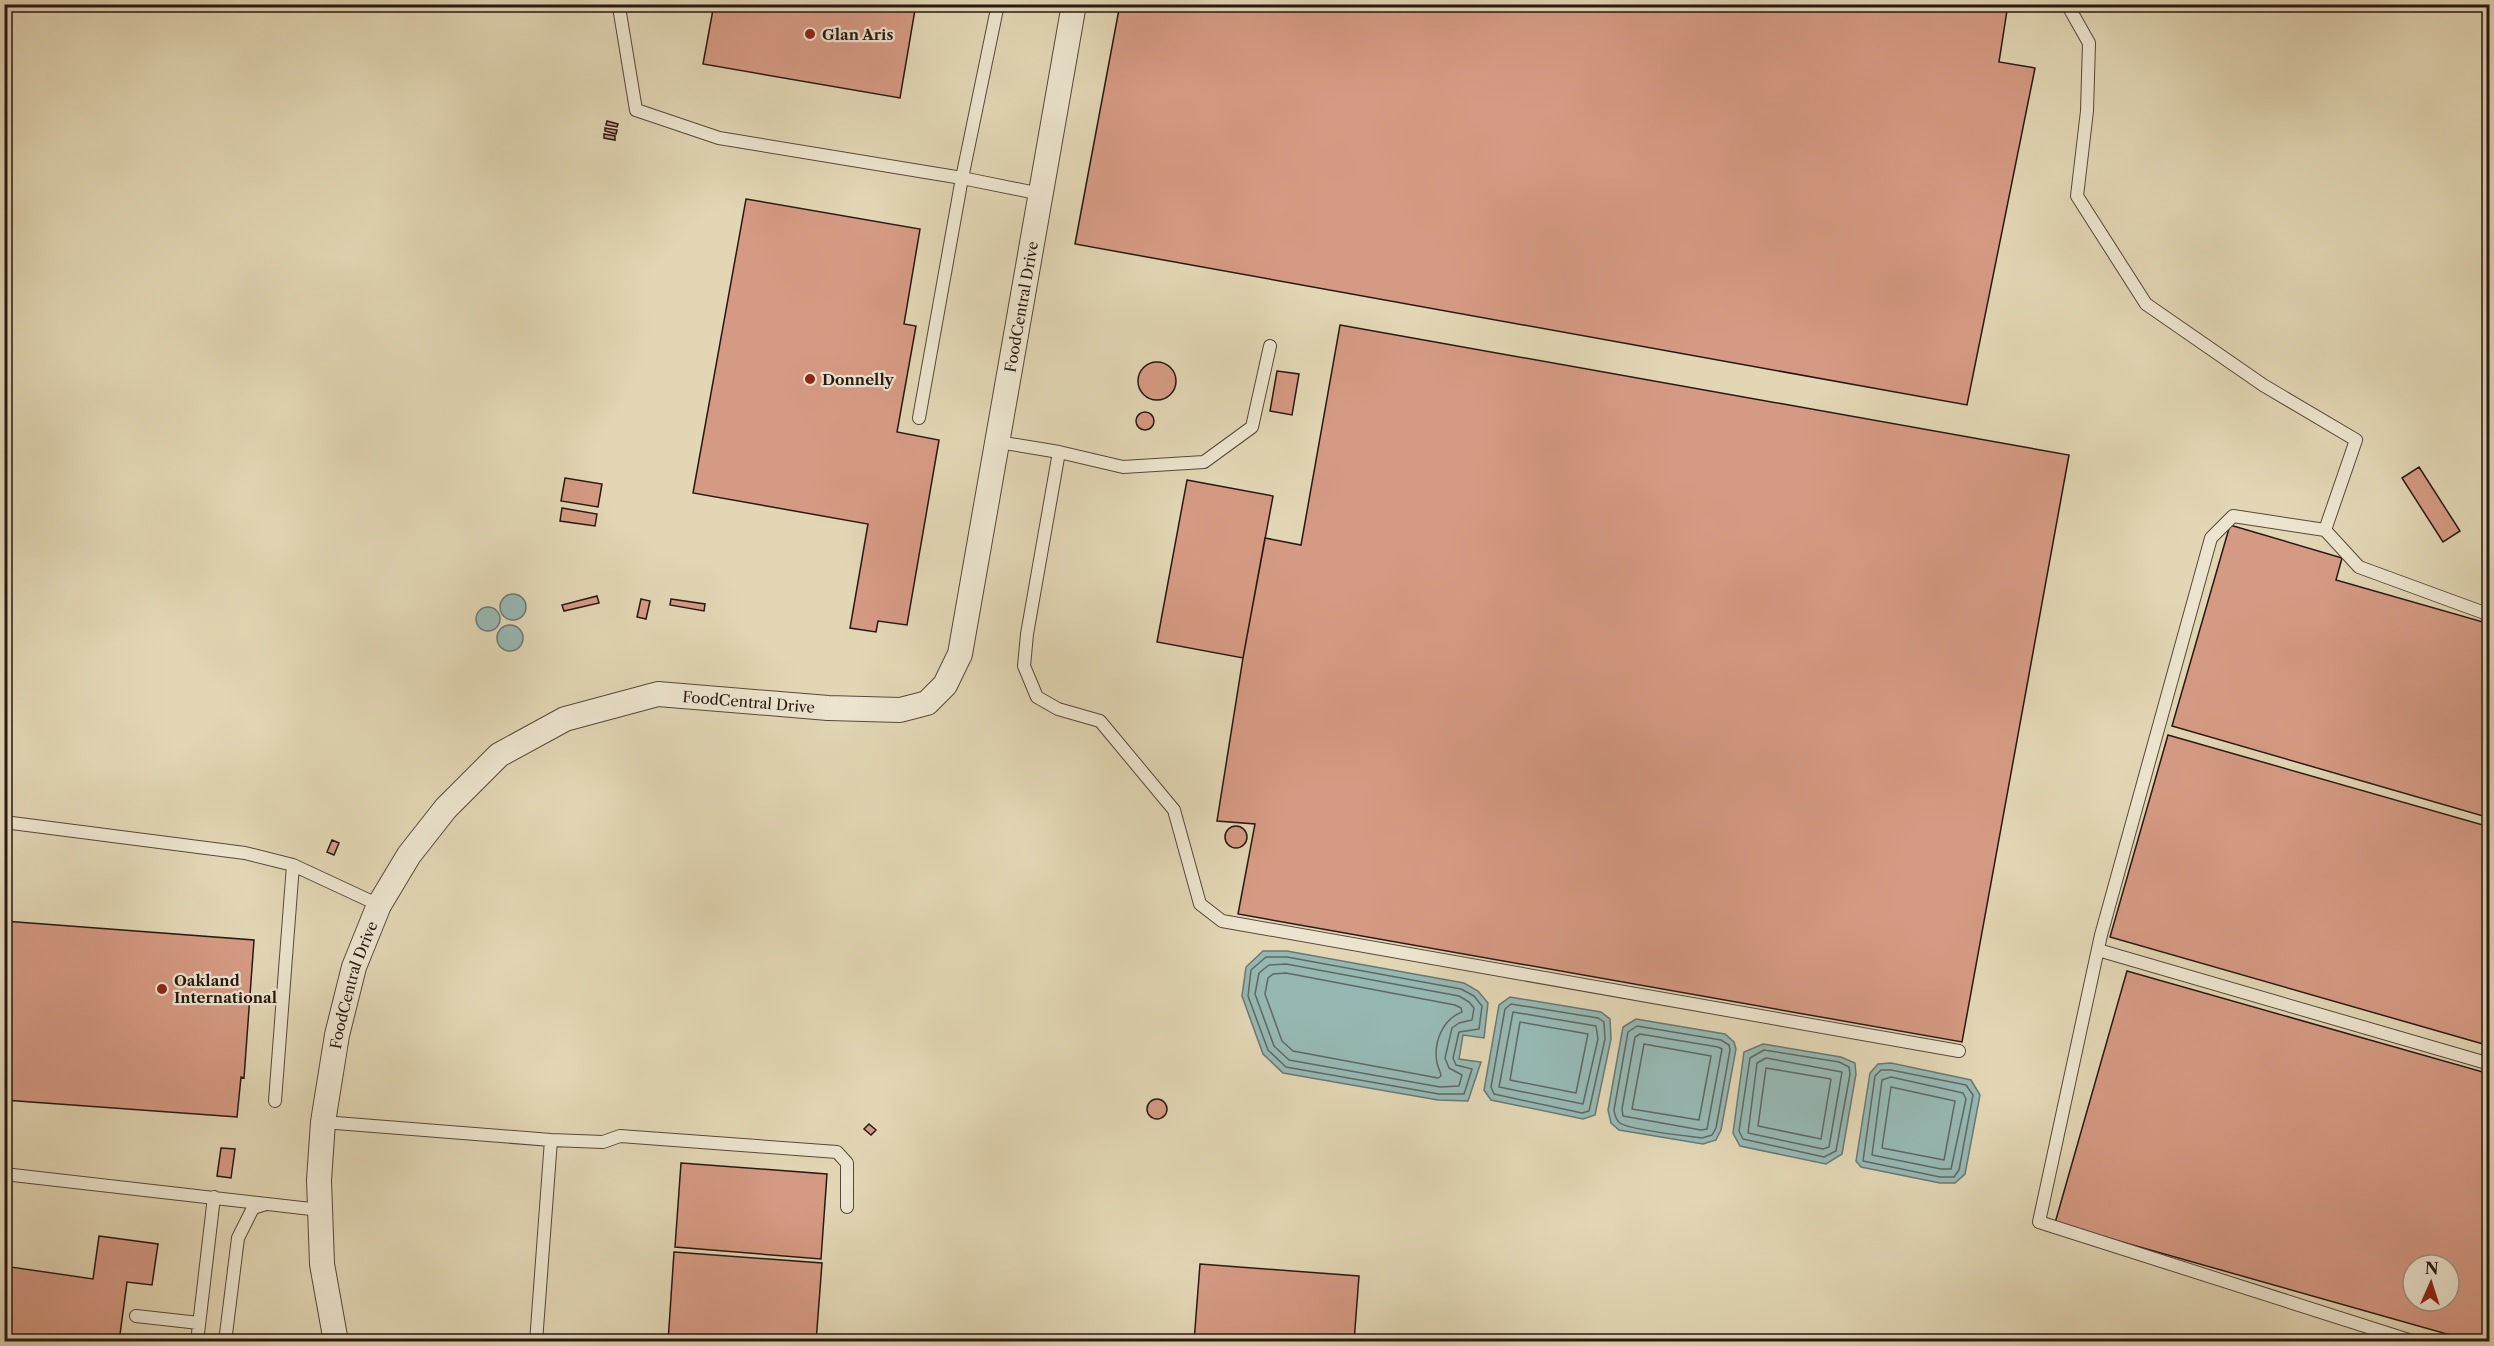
<svg xmlns="http://www.w3.org/2000/svg" width="2494" height="1346" font-family="'Libre Caslon Text',serif">
	<style>
		.water { fill: #96b8b3; stroke: #6a7873; stroke-width: 1.5 }
		.lines { fill: none; stroke-linecap: round; stroke-linejoin: round }
		.shore { stroke: #5f6863; stroke-width: 1.5 }
		.building { fill: #d59a83; stroke: #281813; stroke-width: 1.5; fill-rule: evenodd }
		.service-casing { stroke: #56483b; stroke-width: 14 }
		.minor-casing { stroke: #56483b; stroke-width: 26 }
		.service { stroke: #ece4ce; stroke-width: 12 }
		.minor { stroke: #ece4ce; stroke-width: 24 }
		.poi-dot { fill: #8f2418; stroke: #ece4ce; stroke-width: 2 }
		.labels { text-anchor: middle; dominant-baseline: central; stroke-width: 4.5; stroke-linejoin: round; paint-order: stroke }
		.poi-label { font-size: 15px; font-weight: bold; fill: #281813; stroke: #ece4ce; text-anchor: start }
		.street-label { font-size: 15px; fill: #281813; stroke: #ece4ce }
	</style>
	<rect width="100%" height="100%" fill="#e2d6b4"/>
	<filter id="stains"><feTurbulence type="fractalNoise" baseFrequency=".00333" numOctaves="4"/><feColorMatrix values="0 0 0 0 .2 0 0 0 0 .09 0 0 0 0 .02 0 0 0 .5 -.17"/></filter>
	<radialGradient id="worn" r=".72"><stop offset=".6" stop-color="#630" stop-opacity="0"/><stop offset="1" stop-color="#630" stop-opacity=".3"/></radialGradient>
	<path class="water" d="M500 607a13 13 0 1 1 26 0a13 13 0 1 1-26 0Z
		M476 619a12 12 0 1 1 24 0a12 12 0 1 1-24 0Z
		M497 638a13 13 0 1 1 26 0a13 13 0 1 1-26 0Z
		M1263,951H1287L1464,983L1478,991L1488,1003L1484,1038L1463,1035L1459,1059L1481,1062L1468,1101L1438,1100L1283,1073L1263,1054L1242,996L1246,967Z
		M1510,997L1601,1012L1610,1019L1611,1039L1595,1115L1583,1119L1491,1100L1484,1090L1499,1005Z
		M1636,1019L1725,1034L1734,1042L1736,1049L1721,1130L1716,1140L1703,1144L1619,1130L1611,1123L1608,1110L1623,1027Z
		M1763,1044L1841,1057L1855,1063L1856,1074L1842,1154L1826,1164L1740,1146L1733,1133L1744,1052Z
		M1891,1063L1971,1080L1980,1095L1965,1174L1955,1183H1940L1861,1167L1856,1161L1870,1073L1878,1064Z"/>
	<g class="lines">
		<path class="shore" d="M1266,957H1287L1461,989L1474,996L1482,1006L1479,1029L1459,1032L1453,1058L1456,1065L1472,1069L1464,1094H1439L1286,1067L1268,1050L1248,996L1251,970Z
			M1286,964L1459,996L1469,1002L1474,1008L1472,1020L1459,1023L1452,1028L1445,1058L1449,1068L1462,1075L1459,1086L1440,1087L1289,1060L1274,1046L1255,994L1259,973L1269,965Z
			M1286,973L1455,1005L1461,1008L1462,1012C1443,1019 1433,1042 1437,1063C1438,1068 1441,1072 1441,1076L1438,1078L1293,1051L1282,1041L1265,994L1268,978L1273,974Z
			M1511,1004L1598,1018L1604,1022L1605,1039L1589,1111L1582,1113L1494,1094L1491,1087L1505,1009Z
			M1513,1012L1596,1026L1598,1039L1583,1104L1499,1087Z
			M1520,1022L1588,1034L1576,1093L1510,1080Z
			M1637,1026L1721,1040L1729,1045L1730,1050L1716,1128L1712,1135L1702,1138C1687,1136 1629,1130 1620,1123C1615,1119 1615,1115 1614,1110L1628,1032Z
			M1640,1034L1718,1047L1722,1049L1707,1129L1701,1130L1623,1116L1622,1109L1635,1037Z
			M1644,1044L1711,1056L1699,1120L1632,1109Z
			M1764,1050L1839,1062L1849,1067L1850,1074L1836,1151L1824,1157L1743,1139L1739,1131L1750,1058Z
			M1766,1058L1842,1072L1829,1147L1823,1149L1748,1133L1757,1063Z
			M1766,1068L1831,1079L1821,1139L1758,1126Z
			M1891,1070L1966,1085L1973,1095L1959,1170L1954,1177H1940L1863,1161L1875,1076L1881,1070Z
			M1891,1077L1963,1093L1966,1099L1951,1169H1941L1872,1155L1882,1080Z
			M1891,1087L1955,1101L1944,1160L1882,1148Z"/>
	</g>
	<path class="building" d="M714,4H916L900,98L703,64Z
		M1120,4H2008L1999,62L2035,68L1967,405L1075,244Z
		M607,121L618,124L617,127L606,125Z
		M605,128L617,130L616,134L605,131Z
		M604,134L615,136V140L604,138Z
		M746,199L920,229L904,324L916,326L897,432L939,440L907,625L878,621L876,632L850,628L868,524L693,493Z
		M1340,325L2069,455L1962,1042L1238,914L1255,824L1217,821L1243,658L1265,538L1301,545Z
		M1138 381a19 19 0 1 1 38 0a19 19 0 1 1-38 0Z
		M1277,371L1299,374L1292,415L1270,411Z
		M1136 421a9 9 0 1 1 18 0a9 9 0 1 1-18 0Z
		M2419,467L2460,531L2443,542L2402,478Z
		M565,478L602,484L598,507L561,501Z
		M1187,480L1273,496L1243,658L1157,642Z
		M562,508L597,514L595,526L560,521Z
		M2230,525L2342,558L2336,580L2490,624L2488,647H2490V818L2172,726Z
		M597,596L599,603L564,611L562,605Z
		M641,599L650,601L646,619L637,617Z
		M671,599L705,604L704,611L670,605Z
		M2168,735L2490,827V1046L2110,937Z
		M1225 837a11 11 0 1 1 22 0a11 11 0 1 1-22 0Z
		M332,840L339,843L334,855L327,852Z
		M4,921L254,940L244,1078L241,1077L237,1117L4,1100Z
		M2127,971L2490,1074V1342H2475L2055,1223ZM2413,1265H2449V1301H2413Z
		M1147 1109a10 10 0 1 1 20 0a10 10 0 1 1-20 0Z
		M869,1124L876,1130L871,1135L864,1129Z
		M221,1148L235,1149L231,1178L217,1176Z
		M681,1163L827,1174L821,1259L675,1247Z
		M99,1236L158,1244L152,1285L127,1282L119,1342H4V1266L93,1279Z
		M674,1252L822,1263L816,1342H668Z
		M1200,1264L1359,1276L1354,1342H1194Z"/>
	<g class="lines">
		<g class="service-casing">
			<path id="service" d="M622,4L620,13L636,110L719,138L962,178L919,418
				M998,4L962,178L1041,194
				M2067,4L2089,43L2087,111L2077,196L2146,304L2263,385L2356,440L2325,530
				M998,442L1059,452L1027,634L1024,666L1037,697L1058,709L1100,721L1174,810L1200,904L1222,921L1959,1051
				M1059,452L1123,467L1204,462L1252,427L1270,346
				M4,822L245,853L293,865L379,905
				M2098,950L2490,1064
				M275,1101L293,865
				M323,1122L551,1140L603,1142L620,1136L837,1152L847,1163V1207
				M4,1174L320,1210
				M136,1316L199,1323
				M197,1342L214,1197
				M225,1342L238,1238L253,1208L266,1204
				M536,1342L551,1140
				M2415,1342L2039,1222L2101,935L2211,538L2233,516L2325,530L2359,567L2490,615"/>
		</g>
		<g class="minor-casing">
			<g id="minor">
				<path id="s1" d="M336,1342L322,1264L319,1180L323,1122L337,1035L354,967L379,905L409,855L446,808L499,755L565,719L658,694L828,708L900,710L927,703L945,685L960,654L1074,4"/>
			</g>
		</g>
		<use href="#service" class="service"/>
		<use href="#minor" class="minor"/>
	</g>
	<g class="poi-dot">
		<circle cx="810" cy="34" r="6"/>
		<circle cx="810" cy="379" r="6"/>
		<circle cx="162" cy="989" r="6"/>
	</g>
	<g class="labels">
		<g class="poi-label">
			<text x="822" y="34">Glan Aris</text>
			<text x="822" y="379">Donnelly</text>
			<text x="174" y="980">Oakland<tspan x="174" dy="17">International</tspan></text>
		</g>
		<g class="street-label">
			<text stroke="none"><textPath href="#s1" startOffset="1494">FoodCentral Drive</textPath></text>
			<text stroke="none"><textPath href="#s1" startOffset="902">FoodCentral Drive</textPath></text>
			<text stroke="none"><textPath href="#s1" startOffset="362">FoodCentral Drive</textPath></text>
		</g>
	</g>
	<rect width="2494" height="1346" fill="none" stroke="#e2d6b4" stroke-width="24"/>
	<rect x="6" y="6" width="2482" height="1334" fill="none" stroke="#281813" stroke-width="3"/>
	<rect x="12" y="12" width="2470" height="1322" fill="none" stroke="#281813" stroke-width="1.5"/>
	<g transform="translate(2431 1283) rotate(3)"><circle r="28" fill="#ece4ce" stroke="#9e9283" stroke-width="1.5"/>
	<path d="M0-4.5L10 22L0 15L-10 22Z" fill="#8f2418"/>
	<text y="-9" font-size="16" font-weight="bold" text-anchor="middle" fill="#281813">N</text>
	</g>
	<rect width="100%" height="100%" filter="url(#stains)"/>
	<rect width="100%" height="100%" fill="url(#worn)"/>
</svg>
